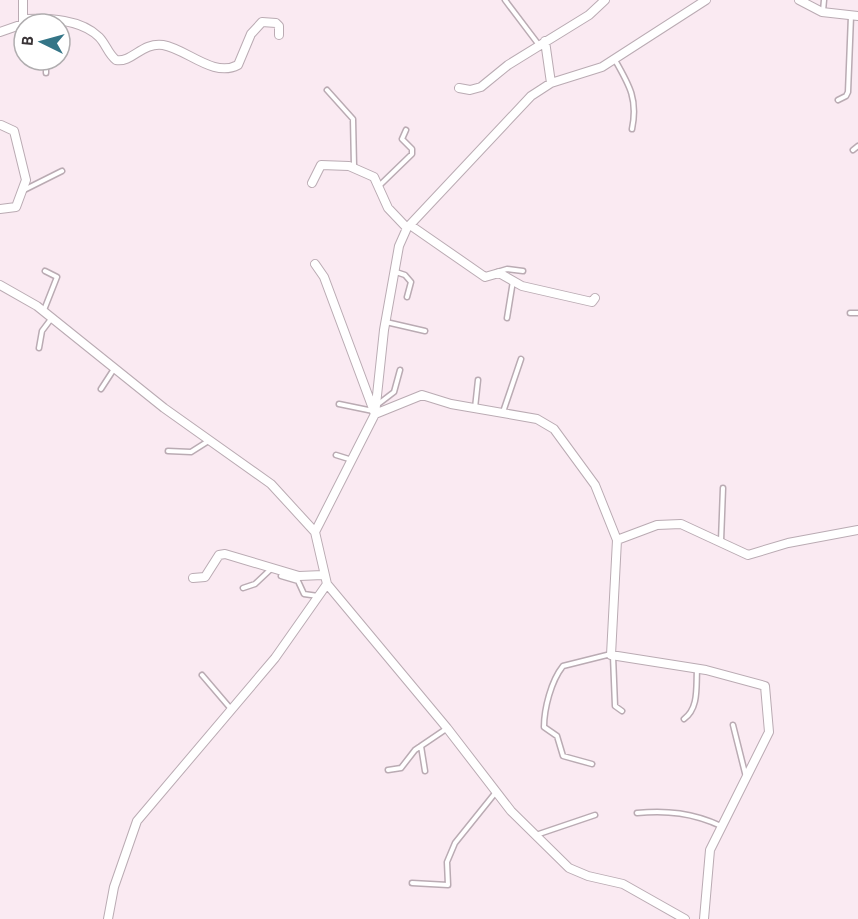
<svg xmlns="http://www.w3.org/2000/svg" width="858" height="919" font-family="'Archivo Narrow',sans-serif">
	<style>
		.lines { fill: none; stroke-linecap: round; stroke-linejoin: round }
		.lane-casing { stroke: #baabb3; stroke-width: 7 }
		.street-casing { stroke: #baabb3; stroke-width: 10 }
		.lane { stroke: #fff; stroke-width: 4 }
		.street { stroke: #fff; stroke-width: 8 }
	</style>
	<rect width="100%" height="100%" fill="#faeaf2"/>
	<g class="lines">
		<g class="lane-casing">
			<path id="lane" d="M505,0L539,45
				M823,11L824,0
				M615,60C630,86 638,100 632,129
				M46,73V65L51,60
				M327,90L353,119L354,166
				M838,100L846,96L848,92L851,16
				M853,150L858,146
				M380,185L412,154V149L402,139L406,130
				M22,191L62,171
				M396,272L405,275L411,282L407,297
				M497,272L507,269L523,271
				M44,310L57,277L45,271
				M850,313H858
				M507,318L513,281
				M386,322L425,331
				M39,348L42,331L51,319
				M101,389L114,369
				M339,404L373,411
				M377,405L394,392L400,370
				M475,408L478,380
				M503,412L521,359
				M168,451L191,452L210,440
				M336,455L352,460
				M721,541L723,488
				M281,576L298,581L304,594L318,596
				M243,588L255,584L272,568
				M613,656L615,706L622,711
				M202,675L231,709
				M684,719C699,708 696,687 697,670
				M733,725L746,777
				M421,746L425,771
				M592,764L563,756L557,736L544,727C544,709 551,681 563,666L611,654
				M388,770L401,768L415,750L446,729
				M637,813C667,810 693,813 721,826
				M536,835L595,815
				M412,883L448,885L447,862L455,843L496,792"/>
		</g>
		<g class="street-casing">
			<path id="street" d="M799,0L822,12L858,16
				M25,19C49,18 81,19 99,37C106,44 108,54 116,60C132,63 142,42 163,45C187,49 213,78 238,65L251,34L262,22L276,23L279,26V35
				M0,32L23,24V0
				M545,41L551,83
				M459,88L470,90L481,87L508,65L589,15L605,0
				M312,183L321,165L349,166L374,177L388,208L407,228
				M0,209L16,207L26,180L14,131L1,125
				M410,225L485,277L499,273L522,286L592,302L595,298
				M315,264L324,277L375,414L422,395L451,404L537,419L554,429L595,485L617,540L611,655L706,670L765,686L769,732L710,850L704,919
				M0,285L37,306L164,408L271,484L315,532L327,584L447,728L511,811L569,868L588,876L623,884L685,919
				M315,532L375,414L384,330L399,246L407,228L531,96L551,83L602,67L706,0
				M617,540L657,525L681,524L748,555L788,543L858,530
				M193,578L205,577L219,555L225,554L299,576L323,575
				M108,919L114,887L137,821L275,658L327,584"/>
		</g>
		<use href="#lane" class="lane"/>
		<use href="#street" class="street"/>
	</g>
	<g transform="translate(42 42) rotate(275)"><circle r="28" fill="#ffffff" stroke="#b0adaf" stroke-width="1.5"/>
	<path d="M0-4.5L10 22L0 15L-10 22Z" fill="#347587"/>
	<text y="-9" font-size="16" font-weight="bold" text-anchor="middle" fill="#393336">B</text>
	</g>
</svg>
